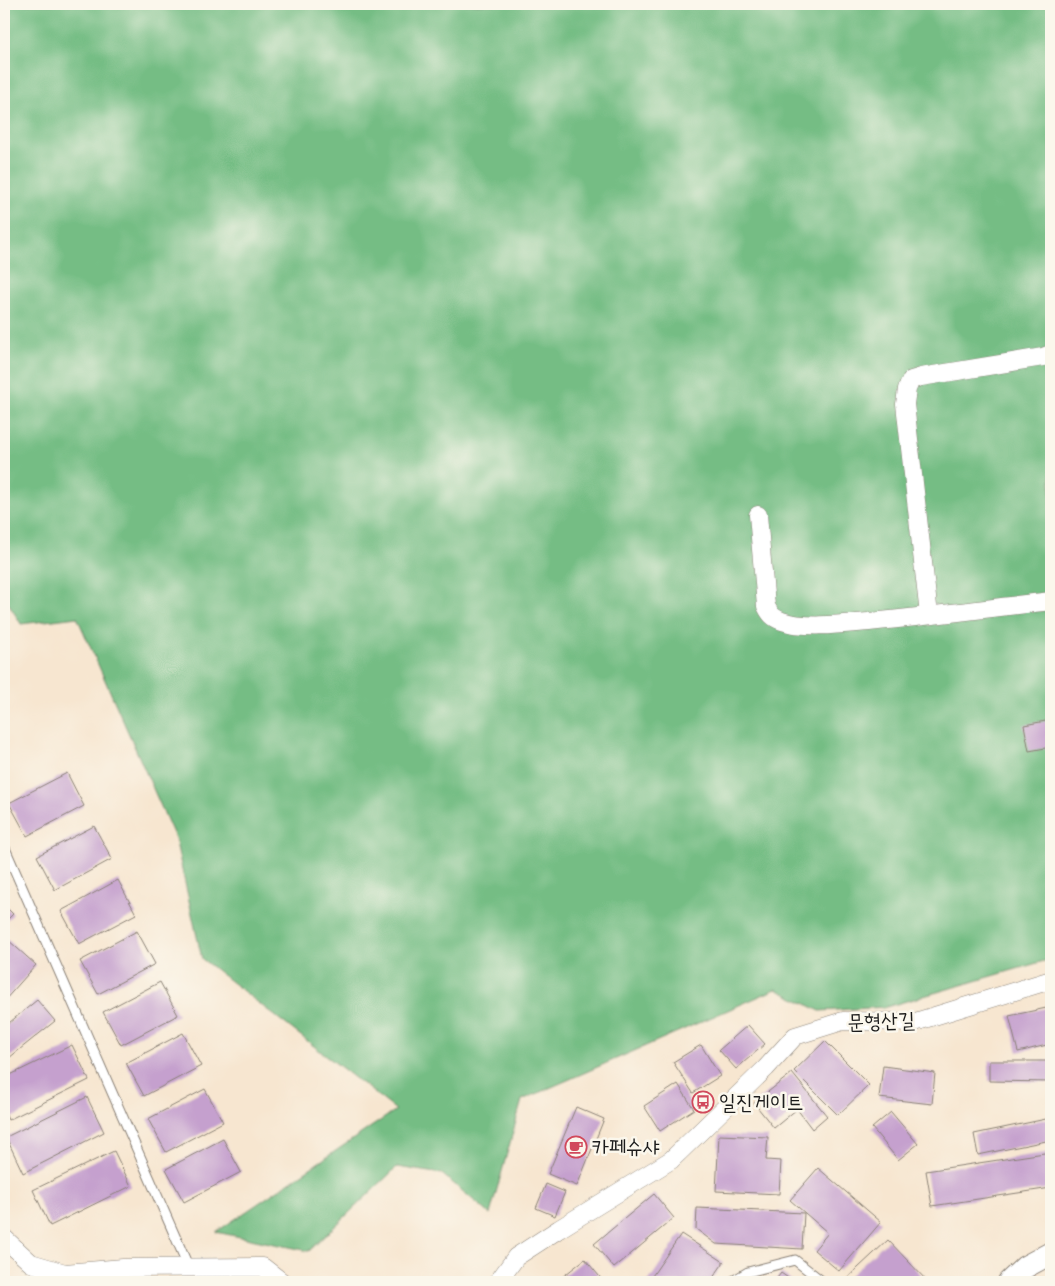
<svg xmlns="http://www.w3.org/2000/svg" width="1055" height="1286" font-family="Caveat,'Poor Story',sans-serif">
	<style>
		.forest { fill: #74bd84; stroke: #486c50 }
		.building { fill: #c5a0ce }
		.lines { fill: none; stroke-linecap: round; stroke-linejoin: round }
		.service-casing { stroke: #8a8176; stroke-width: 11 }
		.minor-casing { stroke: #8a8176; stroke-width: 19 }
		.tertiary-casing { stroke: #8a8176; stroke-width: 24 }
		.service { stroke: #fff; stroke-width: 9 }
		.minor { stroke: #fff; stroke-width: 18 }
		.tertiary { stroke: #fff; stroke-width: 22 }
		.labels { text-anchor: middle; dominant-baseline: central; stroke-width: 5; stroke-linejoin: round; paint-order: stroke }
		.street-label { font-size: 21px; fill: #1c1c1c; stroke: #fbf7ec }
		.poi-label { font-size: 21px; fill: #1c1c1c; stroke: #fbf7ec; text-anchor: start }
	</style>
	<rect width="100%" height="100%" fill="#fbf7ec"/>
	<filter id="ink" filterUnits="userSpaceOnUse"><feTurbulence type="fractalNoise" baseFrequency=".02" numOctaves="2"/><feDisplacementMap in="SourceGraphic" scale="10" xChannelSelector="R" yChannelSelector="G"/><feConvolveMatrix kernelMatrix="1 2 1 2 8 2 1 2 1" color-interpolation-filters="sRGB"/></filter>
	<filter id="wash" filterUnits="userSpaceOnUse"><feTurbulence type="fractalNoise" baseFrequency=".0096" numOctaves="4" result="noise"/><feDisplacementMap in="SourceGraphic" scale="20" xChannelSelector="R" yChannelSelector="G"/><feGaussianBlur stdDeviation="1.12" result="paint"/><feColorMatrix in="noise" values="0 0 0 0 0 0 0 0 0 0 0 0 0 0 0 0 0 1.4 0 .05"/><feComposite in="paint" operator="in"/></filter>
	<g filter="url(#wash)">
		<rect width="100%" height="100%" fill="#f7e6d0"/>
		<path class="forest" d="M4,4H1051V768L1048,771L1051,777V959L886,1007L820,1011L776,989L522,1100L490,1214L442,1174L397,1167L309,1251L216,1232L396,1110L202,959L175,838L77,617L21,624L4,596Z"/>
		<g id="blocks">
			<path class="building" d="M1051,720V747L1029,751L1024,725Z
				M67,773L84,806L27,836L9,803Z
				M94,826L112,859L55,890L37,856Z
				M118,880L136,914L79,944L61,911Z
				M4,905L13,914L4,923Z
				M137,931L155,964L98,994L80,961Z
				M7,939L36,965L4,1001V943Z
				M160,982L178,1015L121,1045L103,1012Z
				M37,1000L55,1021L4,1062V1027Z
				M1051,1007V1044L1018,1052L1009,1016Z
				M748,1025L765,1044L736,1069L719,1050Z
				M183,1033L201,1066L144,1096L126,1063Z
				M825,1041L869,1085L838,1115L794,1071Z
				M72,1045L89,1080L8,1120L4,1111V1078Z
				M701,1045L720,1076L693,1093L673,1062Z
				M989,1061H1051V1082L989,1081Z
				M883,1066L935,1073L932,1104L879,1098Z
				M792,1073L827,1116L812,1129L797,1109L774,1128L754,1103Z
				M678,1084L694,1109L660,1131L644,1106Z
				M205,1089L223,1122L166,1152L148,1119Z
				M87,1097L104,1132L23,1173L6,1137Z
				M576,1107L604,1119L577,1186L548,1174Z
				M891,1112L918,1144L898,1160L872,1128Z
				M1051,1118V1140L978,1155L974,1134Z
				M719,1135L768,1137L766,1160L781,1161L779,1194L716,1191Z
				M223,1139L241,1172L184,1202L166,1169Z
				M114,1151L131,1186L50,1226L33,1190Z
				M1051,1152V1188L932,1206L926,1171Z
				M818,1168L881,1222L839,1271L814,1250L828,1233L790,1200Z
				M546,1184L565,1192L555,1216L536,1208Z
				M654,1194L674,1218L614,1268L594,1244Z
				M697,1208L804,1213L802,1249L716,1244L696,1229Z
				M681,1234L724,1262L710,1282H648Z
				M888,1240L928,1282H843Z
				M585,1259L604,1282H556Z
				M781,1273L794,1282H774Z"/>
		</g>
	</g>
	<g filter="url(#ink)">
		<use href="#blocks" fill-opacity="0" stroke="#8a8176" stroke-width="1"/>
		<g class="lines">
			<g class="service-casing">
				<path id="service" d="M4,846L189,1268
					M731,1282L748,1272L795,1260L823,1282
					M1048,1282L1051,1279"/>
			</g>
			<g class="minor-casing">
				<path id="minor" d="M758,515L766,606C770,614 773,618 782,621C805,629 845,624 869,622C930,616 991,608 1051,601
					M929,615L905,404L907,389L911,380L921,377L1043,357L1051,354
					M4,1238L31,1263L65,1273L123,1268L263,1267L282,1282
					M498,1282L516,1257L559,1229L671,1160L766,1068L795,1036L843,1021L915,1022L1051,980"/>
			</g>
			<g class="tertiary-casing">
				<path id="tertiary" d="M1009,1282L1025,1267L1051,1253"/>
			</g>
			<use href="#service" class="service"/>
			<use href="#minor" class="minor"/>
			<use href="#tertiary" class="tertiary"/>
		</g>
	</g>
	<defs>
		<g id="bus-ring" transform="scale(1.125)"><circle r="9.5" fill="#fbf7ec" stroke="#d1495b" stroke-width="1.5"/><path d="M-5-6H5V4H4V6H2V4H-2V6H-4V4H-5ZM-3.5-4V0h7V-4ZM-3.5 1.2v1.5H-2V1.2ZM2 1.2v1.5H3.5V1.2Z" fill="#d1495b"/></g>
		<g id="cafe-ring" transform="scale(1.125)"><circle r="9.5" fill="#fbf7ec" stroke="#d1495b" stroke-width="1.5"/><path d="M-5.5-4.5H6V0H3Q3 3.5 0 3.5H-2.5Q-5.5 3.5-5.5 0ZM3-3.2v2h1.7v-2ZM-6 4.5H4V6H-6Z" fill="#d1495b"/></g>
	</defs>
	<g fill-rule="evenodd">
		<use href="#bus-ring" x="703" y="1102"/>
		<use href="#cafe-ring" x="576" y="1147"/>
	</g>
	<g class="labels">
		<g class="street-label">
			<text transform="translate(881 1021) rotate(-2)">문형산길</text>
		</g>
		<g class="poi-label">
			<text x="719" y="1102">일진게이트</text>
			<text x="592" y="1147">카페슈샤</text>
		</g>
	</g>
	<rect width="1055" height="1286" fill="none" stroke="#fbf7ec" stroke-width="20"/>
</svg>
